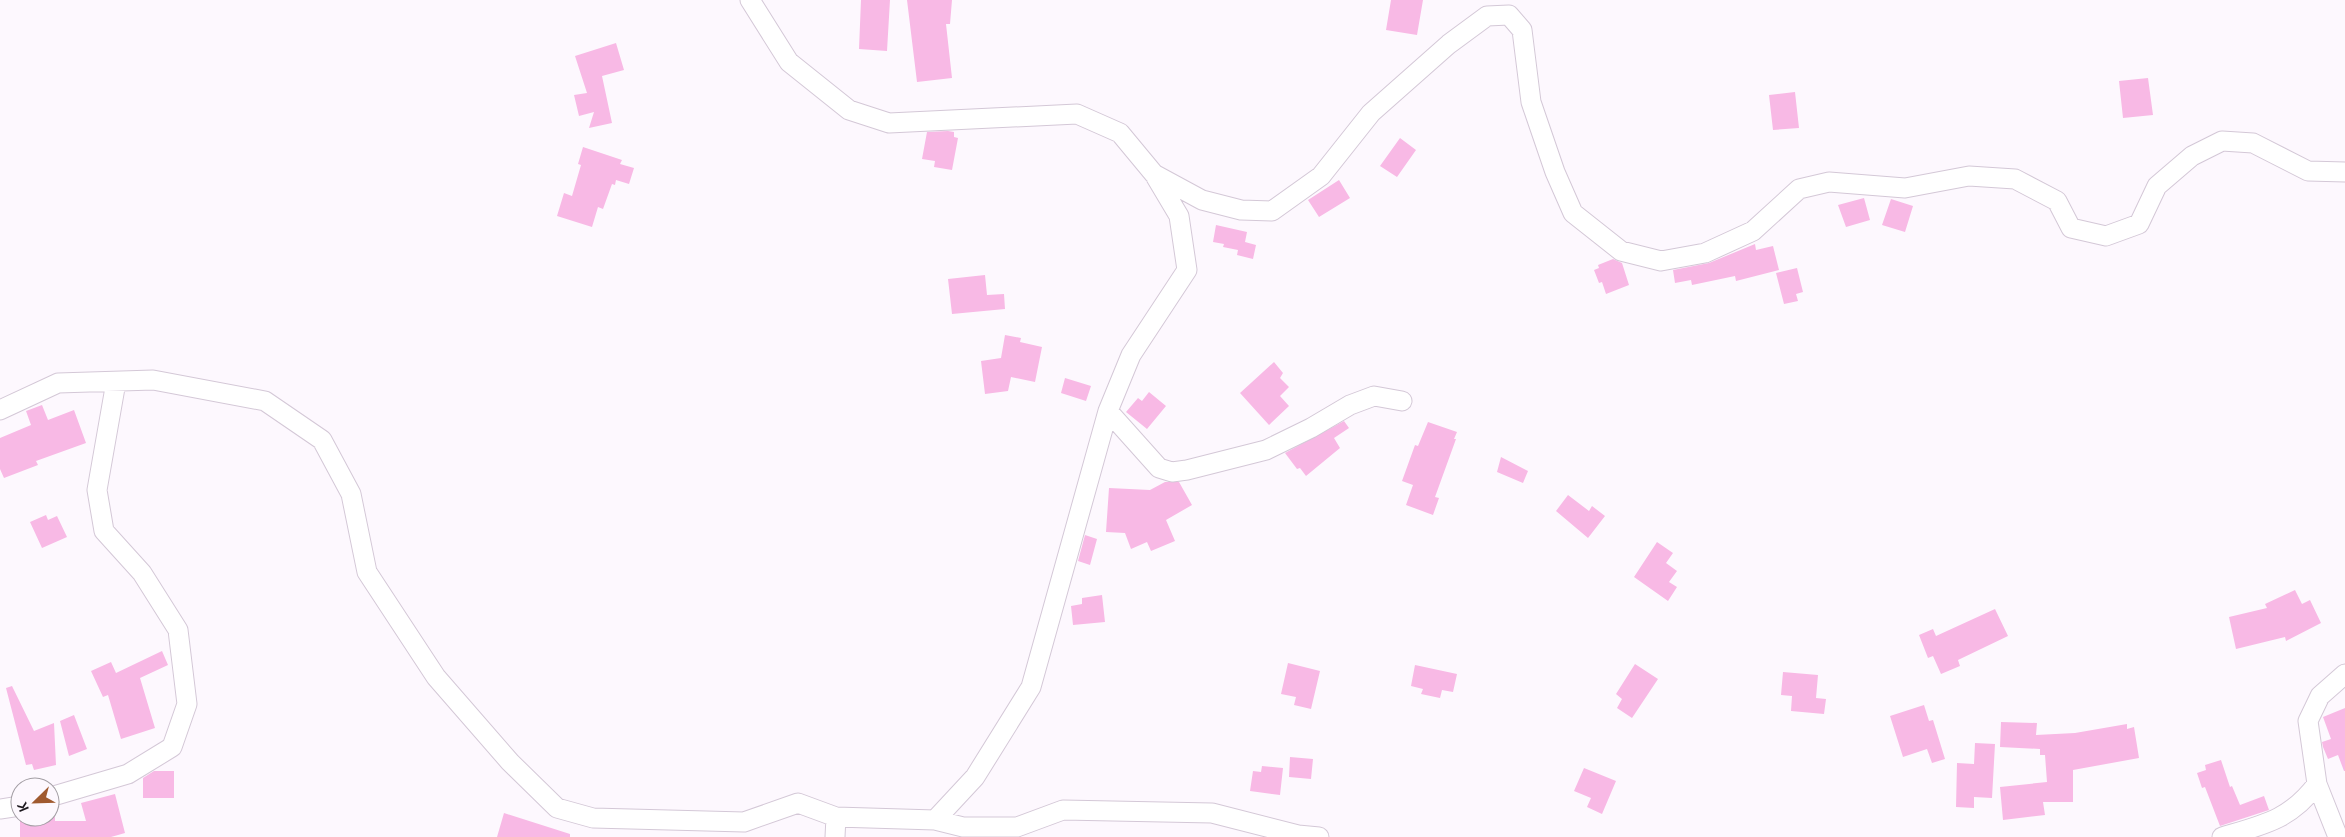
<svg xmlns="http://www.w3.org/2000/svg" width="2345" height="837" font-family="Cabin,sans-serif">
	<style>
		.building { fill: #f8b9e5 }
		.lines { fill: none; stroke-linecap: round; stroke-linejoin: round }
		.minor-casing { stroke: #d4c8d7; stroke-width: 21 }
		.minor { stroke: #fff; stroke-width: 19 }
	</style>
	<rect width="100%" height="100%" fill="#fdf8fe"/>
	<path class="building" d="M861,0H890L887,51L859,49Z
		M907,0H952L950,24H946L952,78L917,82Z
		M1391,0H1423L1417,35L1386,30Z
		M616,43L624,70L602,76L612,123L589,128L594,112L579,116L574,95L587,93L575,56Z
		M2148,78L2153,115L2123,118L2119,81Z
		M1795,92L1799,128L1773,130L1769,95Z
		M948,131L954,132V137L958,138L952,170L934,167L935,161L922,159L927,132Z
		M1400,138L1416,150L1397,177L1380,166Z
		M583,147L622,160L620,164L634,168L629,184L616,180L615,185L612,184L603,209L598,207L592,227L557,216L564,193L572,196L581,165L578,164Z
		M1339,180L1350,198L1319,217L1308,200Z
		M1864,198L1870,220L1846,227L1838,205Z
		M1891,199L1913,206L1905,232L1882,225Z
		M1216,225L1247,232L1245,242L1256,245L1253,259L1237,255L1238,250L1223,247L1224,244L1213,242Z
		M1755,244L1756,250L1773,246L1779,270L1736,281L1735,276L1692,285L1691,280L1675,283L1673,270L1709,263Z
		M1613,259L1622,263L1629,285L1606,294L1602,282L1599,283L1594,270L1599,268L1598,265Z
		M1797,268L1803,292L1796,294L1798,301L1784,304L1776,273Z
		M985,275L987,295L1004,294L1005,309L952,314L948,279Z
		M1005,335L1021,338L1020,342L1042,347L1035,382L1011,377L1008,391L985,394L981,361L1001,358Z
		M1274,362L1283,373L1280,378L1289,387L1280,396L1289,406L1269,425L1240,393Z
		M1065,378L1091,386L1086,401L1061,393Z
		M1149,392L1166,406L1147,429L1126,412L1138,398L1142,401Z
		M42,405L48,420L74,410L86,443L36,461L38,465L4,478L0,469V438L31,425L26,411Z
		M1344,421L1349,428L1334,438L1340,448L1306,476L1300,468L1297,469L1285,453Z
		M1428,422L1457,432L1454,439H1456L1435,497L1439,498L1433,515L1406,505L1413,485L1402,481L1415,445L1418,446Z
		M1501,457L1528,471L1523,483L1497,472Z
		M1165,482H1179L1192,505L1166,520L1175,541L1151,551L1147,542L1131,549L1125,533L1106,532L1109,488L1150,490Z
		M1568,495L1589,511L1592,506L1605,516L1588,538L1556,511Z
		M46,515L48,520L57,516L67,537L42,548L30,522Z
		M1085,535L1097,539L1090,565L1078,561Z
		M1657,542L1673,553L1666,563L1677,571L1669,582L1677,587L1668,601L1634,577Z
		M2295,590L2302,604L2310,600L2321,623L2286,641L2285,637L2236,649L2229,617L2267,608L2265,604Z
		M1102,595L1105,622L1073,625L1071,606L1082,604V598Z
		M1995,609L2008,636L1958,660L1960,666L1941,674L1933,656L1928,658L1919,635L1933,629L1936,636Z
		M162,651L168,665L140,678L155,728L121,739L108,695L103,697L91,671L111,662L116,673Z
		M1288,663L1320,671L1311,709L1294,705L1296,697L1281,694Z
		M1635,664L1658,679L1632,718L1617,708L1622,699L1616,694Z
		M1415,665L1457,674L1453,692L1442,690L1440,698L1421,694L1423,689L1411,686Z
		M1783,672L1818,675L1816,698L1826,699L1824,714L1791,711L1792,696L1781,695Z
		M12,686L34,731L54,723L56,765L34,770L32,764L26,765L6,688Z
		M1924,705L1929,721L1933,720L1945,759L1932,763L1927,749L1903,757L1890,716Z
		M2345,708V771H2344L2338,755L2328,759L2323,747L2322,742L2331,739L2323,717Z
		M74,715L87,749L69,756L60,721Z
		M2001,722L2037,723L2036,735L2075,733L2127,724V729L2134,727L2139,758L2073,770V802H2043L2045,815L2003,820L2000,787L2047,782L2045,755H2040V749L2000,747Z
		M1975,743L1995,744L1992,798L1974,797V808L1956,807L1957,763L1974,764Z
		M1290,757L1313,759L1311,779L1289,777Z
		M2221,760L2230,787L2232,786L2240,805L2264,796L2269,810L2220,826L2205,787L2202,788L2197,773L2206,770L2205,765Z
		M1262,766L1283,768L1280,795L1250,791L1253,771L1261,772Z
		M1584,768L1616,781L1602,814L1587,807L1591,798L1574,791Z
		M154,771H174V798H143V778Z
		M115,794L125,833L111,837H20V817H55V821H86L81,803Z
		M504,813L570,834V837H497Z"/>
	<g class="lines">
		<g class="minor-casing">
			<path id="minor" d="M750,0L789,62L849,110L889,123L1077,114L1120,133L1154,174L1179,216L1187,270L1131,355L1108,411L1031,687L975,777L935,820
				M1154,174L1202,200L1241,210L1272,211L1321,176L1371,113L1449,44L1487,16L1509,15L1522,30L1531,102L1555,172L1573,213L1621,251L1661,261L1705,253L1753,231L1799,189L1829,182L1905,188L1969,176L2015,179L2057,201L2071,228L2106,236L2139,224L2157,186L2192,156L2222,141L2253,143L2308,171L2345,172
				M0,410L58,383L153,380L265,401L322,440L351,494L367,572L436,677L510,762L557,808L593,818L744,822L798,803L836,817L835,837
				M1108,411L1159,468L1172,472L1187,470L1266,450L1311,428L1350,405L1374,396L1402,401
				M2317,784L2338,837
				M50,797L128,774L172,747L187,704L178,630L142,573L104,531L97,490L116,382
				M0,809L20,806
				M836,817L935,820L963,827H1017L1063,810L1212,813L1298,835L1319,837
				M2222,837C2263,825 2290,820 2317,784L2308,721L2320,696L2345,674"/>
		</g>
		<use href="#minor" class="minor"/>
	</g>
	<g transform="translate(35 802) rotate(247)"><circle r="24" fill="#fdf8fe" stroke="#a39ea4"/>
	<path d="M0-4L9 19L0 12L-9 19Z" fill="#a05a2f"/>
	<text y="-8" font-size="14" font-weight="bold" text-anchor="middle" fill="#1b171c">K</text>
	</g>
</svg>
